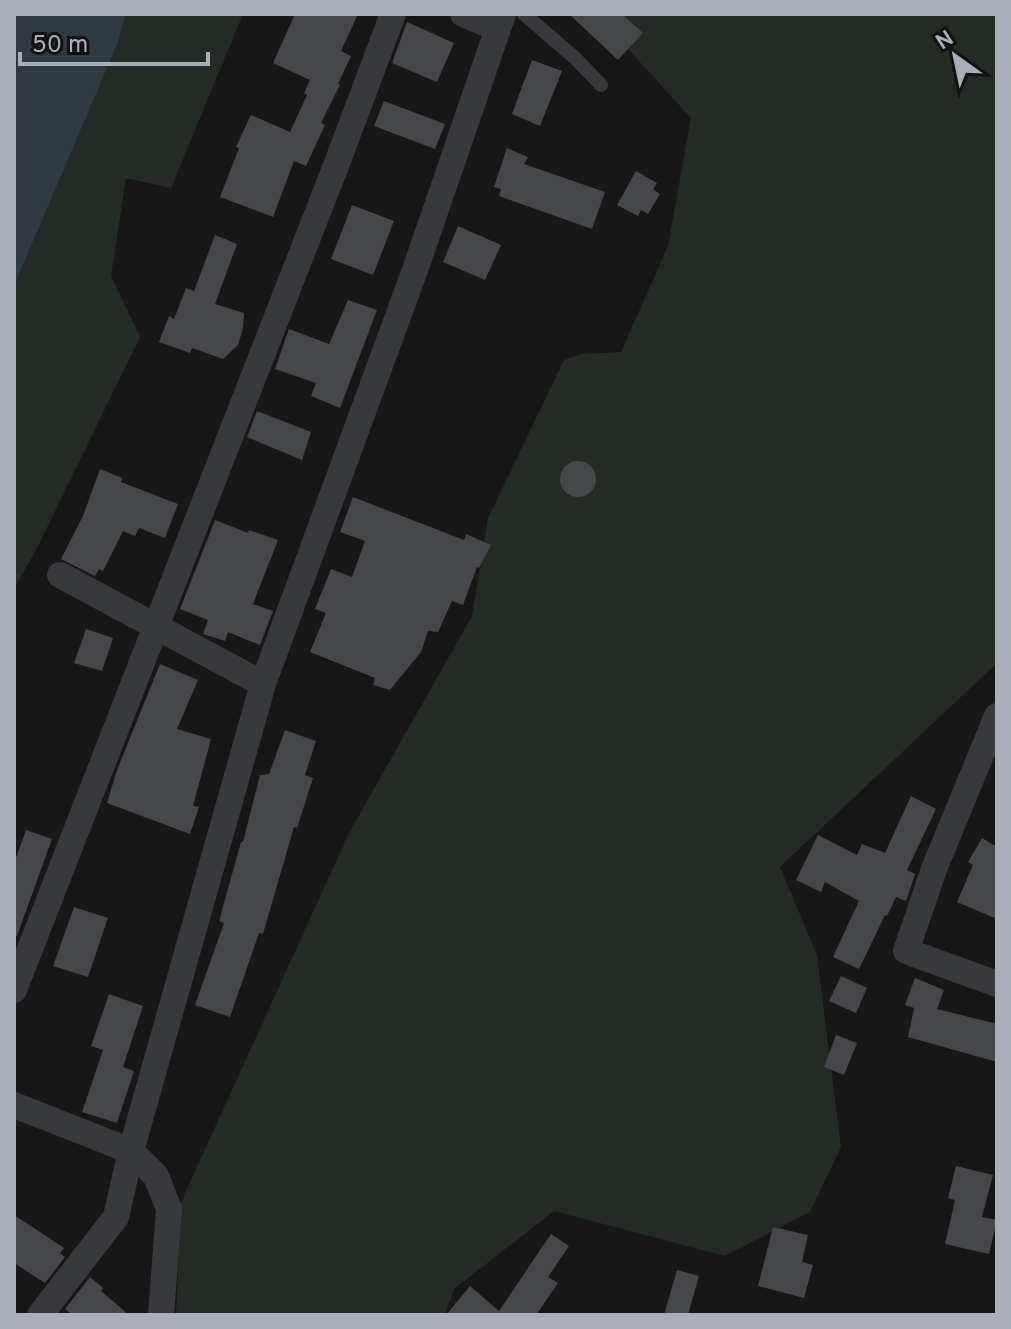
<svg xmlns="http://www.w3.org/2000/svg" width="1011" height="1329" font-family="Overpass,sans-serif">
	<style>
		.green { fill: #232b24 }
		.water { fill: #303a41 }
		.building { fill: #46474b }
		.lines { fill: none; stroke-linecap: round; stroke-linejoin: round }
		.service { stroke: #38393d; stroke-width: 14 }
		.minor { stroke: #38393d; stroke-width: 26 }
	</style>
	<rect width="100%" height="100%" fill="#171718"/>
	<path class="green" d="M126,14H243L171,188L126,178L111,276L140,337L39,544L14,590V286L117,45Z
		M617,14H997V663L780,867L817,955L841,1147L810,1212L725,1256L554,1211L454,1289L445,1315H176L181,1202L349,833L472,616L488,518L564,360L581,354L621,352L668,246L691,118L616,36Z"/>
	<path class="water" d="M14,14H126L117,45L14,286Z"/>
	<path class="building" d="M295,14H358L341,51L351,56L338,84L340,85L321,123L325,125L306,166L294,161L273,217L220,197L239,148L236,147L251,115L290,132L307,95L304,93L310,80L273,63Z
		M569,14H622L643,33L618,60Z
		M407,22L454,43L437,82L392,63Z
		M532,60L562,71L540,126L512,114Z
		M384,101L445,124L435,149L374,126Z
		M507,148L528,157L524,164L605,192L592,229L499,196L501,189L494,187Z
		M636,171L657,183L653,189L660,194L648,214L641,210L638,216L617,205Z
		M352,205L394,221L373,275L331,259Z
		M458,226L501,245L485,280L443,262Z
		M215,235L237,244L215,304L244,313L243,328L238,345L223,359L192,348L190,353L159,342L169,316L174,319L186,288L194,291Z
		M348,300L377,310L340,408L311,396L316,383L275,369L289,329L329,344Z
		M257,411L311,432L302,460L247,437Z
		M560 479a18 18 0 1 1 36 0a18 18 0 1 1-36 0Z
		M100,469L122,478L121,482L178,504L165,538L139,528L135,536L123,531L103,571L99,569L95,576L61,559L83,516Z
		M353,497L464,540L466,534L491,545L479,568L477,567L463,605L452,601L438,632L428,631L421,652L390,690L373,685L375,678L310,652L326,613L315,609L331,569L352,577L365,541L340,532Z
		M215,520L248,533L249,530L278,540L253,604L273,611L260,645L228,632L225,641L203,634L208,620L180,609Z
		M86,629L113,638L102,671L74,663Z
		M160,664L198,680L177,729L211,739L193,806L199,807L190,834L107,803L117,770Z
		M285,730L316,741L305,775L313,778L297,828L294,827L263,934L259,933L230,1017L195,1005L224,923L219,921L241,842H243L260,775L269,774Z
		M911,796L936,809L907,870L915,874L906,901L896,897L887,916L885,915L859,969L833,957L859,901L825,882L821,892L796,880L818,835L857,855L862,844L885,853Z
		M26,830L52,839L17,936H14V863Z
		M982,838L997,847V919L957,902L973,865L968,862Z
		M74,907L108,918L88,977L53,966Z
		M841,976L867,988L856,1013L829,1001Z
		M915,978L944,990L937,1009L997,1024V1062L908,1037L914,1008L905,1005Z
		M109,994L143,1006L123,1067L134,1071L117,1123L82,1112L103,1050L91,1046Z
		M836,1035L857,1043L844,1075L824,1067Z
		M956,1166L993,1175L982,1217L997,1220L989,1254L945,1244L955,1200L948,1198Z
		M14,1215L64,1248L60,1253L65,1257L45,1283L14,1263Z
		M773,1227L808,1235L802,1262L813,1265L804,1298L758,1286Z
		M551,1234L569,1246L548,1277L558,1283L536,1315H446L470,1286L499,1311Z
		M677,1270L699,1276L688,1315H664Z
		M90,1277L103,1288L101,1291L129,1315H73L65,1309Z"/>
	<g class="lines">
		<path class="service" d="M524,14L575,58L601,85"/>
		<path class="minor" d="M463,14L497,28
			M60,575L263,684
			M997,716L934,869L906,951L997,984
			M14,990L337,163L393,14
			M14,1105L131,1151L116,1217L40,1315
			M161,1315L169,1209L156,1176L131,1151L263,684L415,270L503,14"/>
	</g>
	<rect width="1011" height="1329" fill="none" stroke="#a9aeb8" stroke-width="32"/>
	<g transform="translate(955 56) rotate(327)" stroke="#121213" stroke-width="6" paint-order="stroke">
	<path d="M0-6L14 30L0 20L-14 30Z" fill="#a9aeb8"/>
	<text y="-12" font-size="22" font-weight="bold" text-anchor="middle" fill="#a9aeb8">N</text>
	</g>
	<path d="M20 52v12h188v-12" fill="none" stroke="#a9aeb8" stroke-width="4"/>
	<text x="32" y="52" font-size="24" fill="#a9aeb8" stroke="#121213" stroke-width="6" paint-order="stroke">50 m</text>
</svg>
